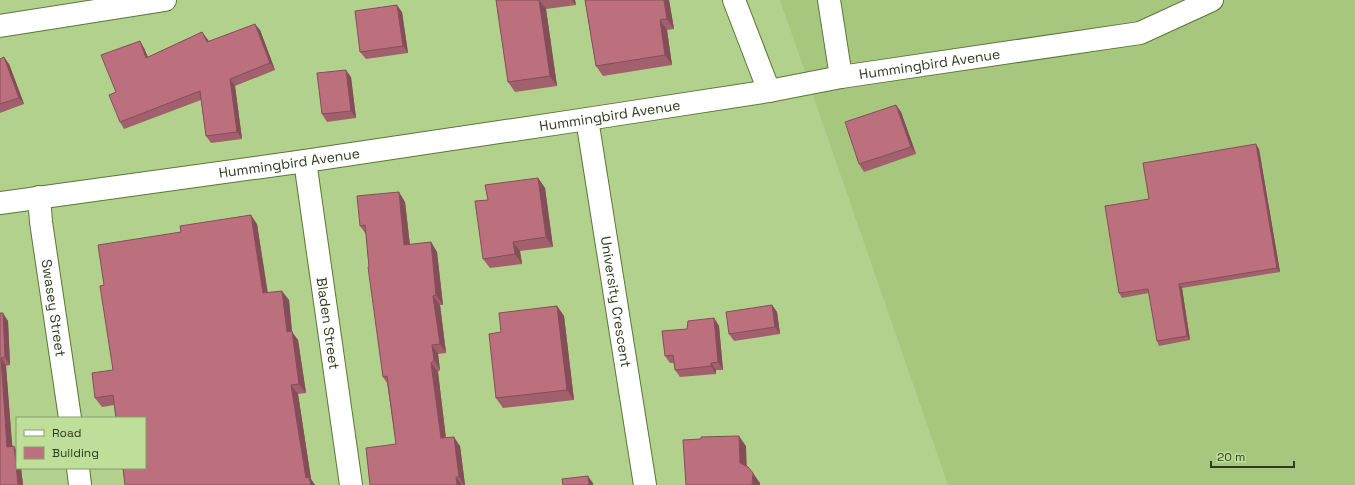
<svg xmlns="http://www.w3.org/2000/svg" width="1355" height="485" font-family="'Space Grotesk',sans-serif">
	<style>
		.built { fill: #a6c77d }
		.lines { fill: none; stroke-linecap: round; stroke-linejoin: round }
		.minor-casing { stroke: #5b7636; stroke-width: 24 }
		.minor { stroke: #fff; stroke-width: 22 }
		.wall { fill: #a2606c }
		.shaded-wall { fill: #844e58 }
		.building { fill: #bc707e; stroke: #844e58 }
		.labels { text-anchor: middle; dominant-baseline: central; stroke-width: 4; stroke-linejoin: round; paint-order: stroke }
		.street-label { font-size: 14px; fill: #2f3c20; stroke: #bede9a }
	</style>
	<rect width="100%" height="100%" fill="#b2d18d"/>
	<path class="built" d="M780,0H1355V485H948Z"/>
	<g class="lines">
		<g class="minor-casing">
			<g id="minor">
				<path d="M734,0L769,91"/>
				<path d="M829,0L841,77"/>
				<path d="M0,26L165,0"/>
				<path id="s1" d="M587,119L645,485"/>
				<path id="s2" d="M305,161L351,485"/>
				<path id="s3" d="M39,197L41,222L70,418"/>
				<path id="s4" d="M0,203L305,161L587,119L769,91L841,77L1140,33L1212,0"/>
				<path d="M78,468L80,485"/>
			</g>
		</g>
		<use href="#minor" class="minor"/>
	</g>
	<path class="wall" d="M496,0H575L576,5L546,9L557,86L515,92L508,82Z
		M585,0H669L674,29L667,30L672,65L603,76L596,66Z
		M402,12L408,53L366,59L360,52Z
		M260,30L275,70L235,86L242,139L211,143L206,136L201,100L124,129L120,122L116,92L144,48L148,57L202,32L209,41Z
		M0,59L9,64L24,104L0,113Z
		M351,77L356,118L327,122L322,114Z
		M896,105L901,112L916,154L864,172L859,164Z
		M1259,149L1280,272L1182,288L1190,340L1159,346L1157,341L1149,293L1122,298L1119,293L1149,199Z
		M538,178L545,188L553,247L520,251L522,264L490,268L483,259L488,200Z
		M405,202L410,245L431,242L437,252L443,305H440L446,353L438,354L440,370L438,372L446,438L460,446L465,485H370L396,444L387,383L383,377L369,267L366,234L360,226Z
		M257,224L268,293L289,300L292,332L298,340L306,393L298,394L311,479L315,485H125L114,405L102,407L95,398L113,370L104,285Z
		M772,305L777,312L780,334L734,341L729,334Z
		M557,306L564,316L574,400L503,408L496,398Z
		M0,313L8,321L10,365L6,366L12,447L21,468L23,485H0Z
		M714,318L719,326L723,370H716V374L680,377L675,370L674,363H670L665,356L687,329Z"/>
	<path class="shaded-wall" d="M539,0L546,9L557,86L550,76Z
		M572,0H575L576,5Z
		M664,0H669L674,29L667,19Z
		M397,5L402,12L408,53L403,46Z
		M660,20L667,30L672,65L665,55Z
		M255,24L260,30L275,70L270,63Z
		M202,32L207,39L212,49L207,42Z
		M140,41L144,48L151,65L146,58Z
		M4,57L9,64L24,104L19,98Z
		M346,70L351,77L356,118L351,111Z
		M230,79L235,86L242,139L237,132Z
		M896,105L901,112L916,154L911,147Z
		M1256,144L1259,149L1280,272L1277,268Z
		M538,178L545,188L553,247L546,237Z
		M399,192L405,202L411,255L404,245Z
		M251,215L257,224L269,303L263,293Z
		M431,242L437,252L443,305L436,295Z
		M513,242L520,251L522,264L515,254Z
		M1179,284L1182,288L1190,340L1187,336Z
		M282,291L289,300L292,332L298,340L306,393L299,384L287,332Z
		M433,296L440,305L446,353L440,344Z
		M772,305L777,312L780,334L775,327Z
		M557,306L564,316L574,400L567,390Z
		M3,313L8,321L10,365L5,357Z
		M714,318L719,326L723,370L718,362Z
		M432,345L438,354L440,370L434,360Z
		M1,358L6,366L13,455L7,447Z
		M431,363L438,372L447,448L441,438Z
		M711,363L716,370V374L711,366Z
		M291,385L298,394L311,479L315,485H311L306,478Z
		M739,436L746,446L747,472L740,463Z
		M454,437L460,446L465,485H464L459,477Z
		M14,446L17,451V468H21L23,485H18Z
		M753,473L760,483V485H752Z
		M588,476L593,483V485H589Z
		M456,477L462,485H457Z"/>
	<path class="building" d="M496,0H539L550,76L508,82Z
		M585,0H664L667,19L660,20L665,55L596,66Z
		M397,5L403,46L360,52L355,11Z
		M255,24L270,63L230,79L237,132L206,136L200,91L120,122L109,95L116,92L101,55L140,41L146,58L202,32L207,42Z
		M4,57L19,98L0,104V59Z
		M346,70L351,111L322,114L317,73Z
		M896,105L911,147L859,164L845,122Z
		M1256,144L1277,268L1179,284L1187,336L1157,341L1148,289L1119,293L1105,206L1149,199L1143,163Z
		M538,178L546,237L513,242L515,254L483,259L475,201L488,200L485,185Z
		M399,192L404,245L431,242L436,295L433,296L440,344L432,345L434,360L431,363L441,438L454,437L459,477H456L457,485H370L366,448L396,444L387,376L383,377L368,267H369L365,225L360,226L357,196Z
		M251,215L263,293L282,291L287,332L292,331L299,384L291,385L306,478L309,477L311,485H125L123,468H145V418H116L113,395L95,398L92,373L113,370L100,286L104,285L98,245L181,232L180,226Z
		M772,305L775,327L729,334L726,312Z
		M557,306L567,390L496,398L489,334L501,332L499,313Z
		M0,313H3L5,357L1,358L7,447L14,446L18,485H0Z
		M714,318L718,362L711,363V366L675,370L673,355L665,356L662,331L687,329L688,321Z
		M739,436L740,463L748,467L753,473L752,485H686L683,440L701,439V437Z
		M588,476L589,485H563L562,479Z"/>
	<g class="labels">
		<g class="street-label">
			<text stroke="none"><textPath href="#s4" startOffset="940">Hummingbird Avenue</textPath></text>
			<text stroke="none"><textPath href="#s4" startOffset="616">Hummingbird Avenue</textPath></text>
			<text stroke="none"><textPath href="#s4" startOffset="292">Hummingbird Avenue</textPath></text>
			<text stroke="none"><textPath href="#s1" startOffset="185">University Crescent</textPath></text>
			<text stroke="none"><textPath href="#s3" startOffset="112">Swasey Street</textPath></text>
			<text stroke="none"><textPath href="#s2" startOffset="164">Bladen Street</textPath></text>
		</g>
	</g>
	<rect x="16" y="417" width="130" height="52" fill="#bede9a" stroke="#859d69"/>
	<rect x="24" y="430" width="20" height="6" fill="#ffffff" stroke="#859d69"/>
	<text x="52" y="437" font-size="12" fill="#2f3c20">Road</text>
	<rect x="24" y="447" width="20" height="12" fill="#bc707e" stroke="#859d69"/>
	<text x="52" y="457" font-size="12" fill="#2f3c20">Building</text>
	<path d="M1211 461v6h83v-6" fill="none" stroke="#2f3c20" stroke-width="2"/>
	<text x="1217" y="461" font-size="12" fill="#2f3c20" stroke="#bede9a" stroke-width="3" paint-order="stroke">20 m</text>
</svg>
